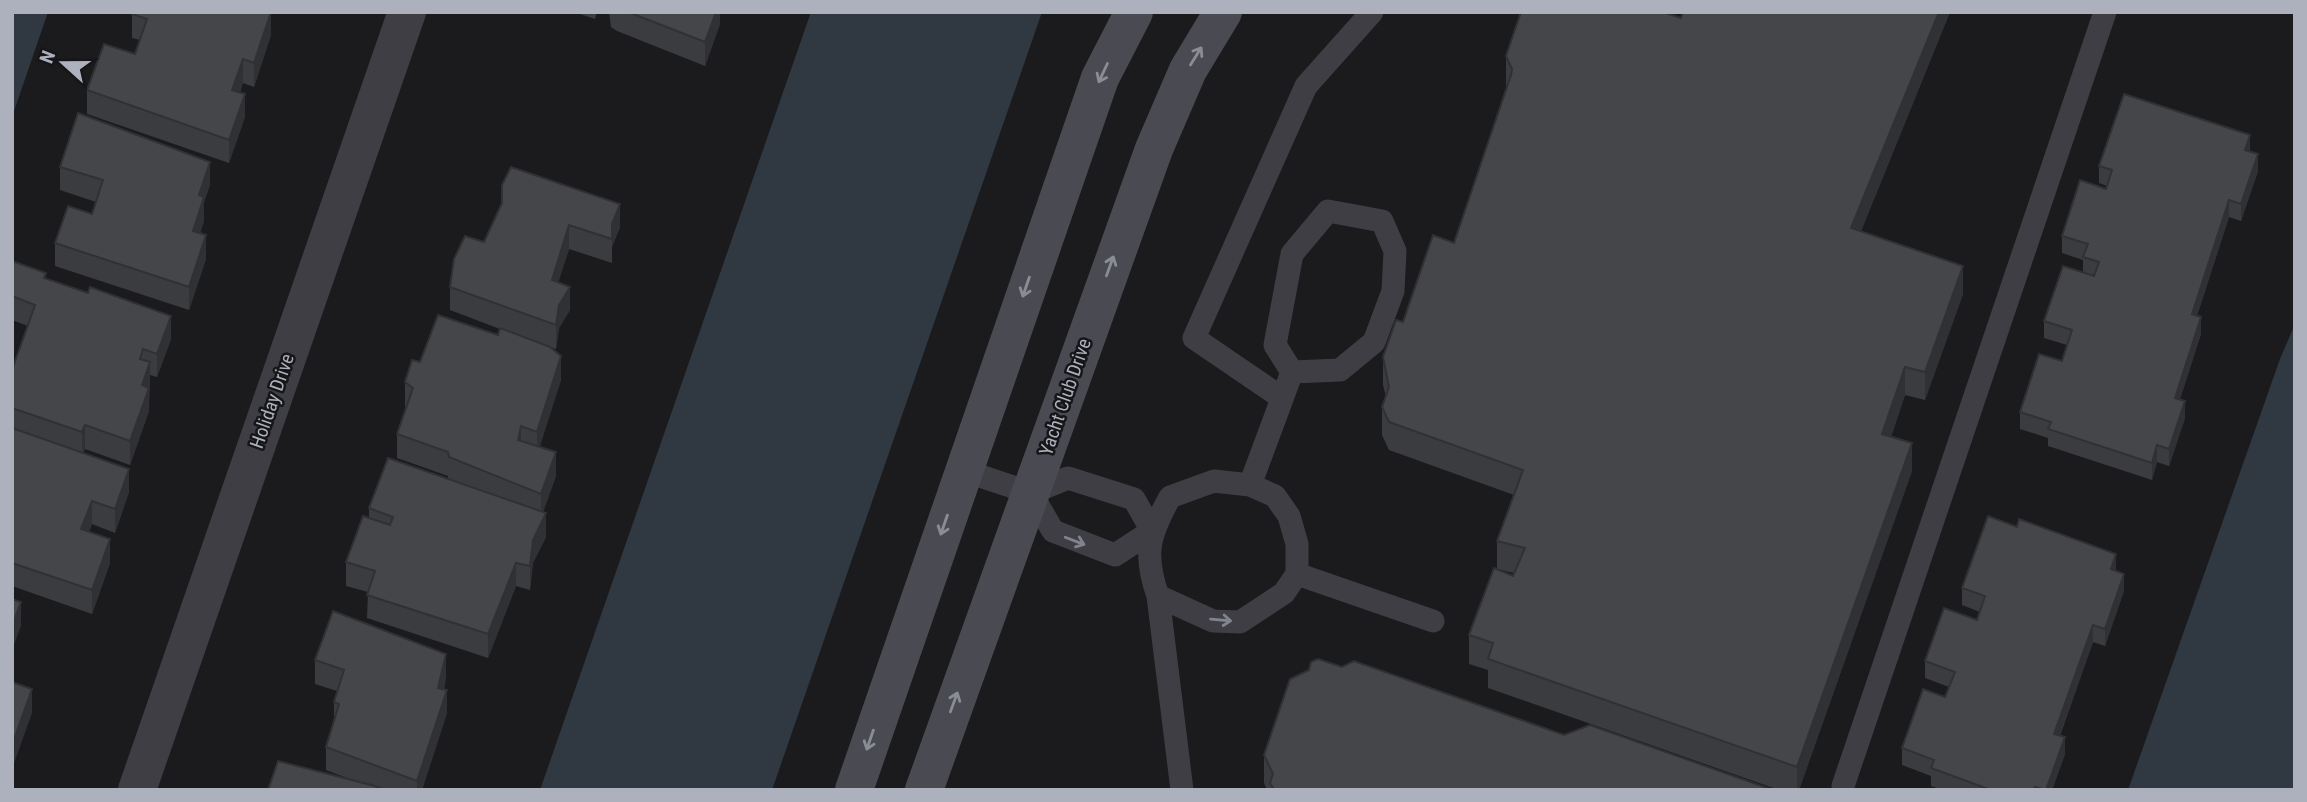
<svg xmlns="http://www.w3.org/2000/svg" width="2307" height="802" font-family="'Roboto Condensed',sans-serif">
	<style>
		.water { fill: #303942 }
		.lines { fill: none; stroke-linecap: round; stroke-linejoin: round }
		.lane { stroke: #3e3e44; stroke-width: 23 }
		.street { stroke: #3e3e44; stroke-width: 38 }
		.secondary { stroke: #4a4b52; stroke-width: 38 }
		.wall { fill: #3b3c40 }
		.shaded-wall { fill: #303134 }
		.building { fill: #45464a; stroke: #303134; stroke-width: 2 }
		.oneway { stroke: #8a8d98 }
		.oneway2 { stroke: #81838d }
		.labels { text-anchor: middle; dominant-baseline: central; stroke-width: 5; stroke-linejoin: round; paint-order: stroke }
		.street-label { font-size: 19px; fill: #adb1bd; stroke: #161618 }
	</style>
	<rect width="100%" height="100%" fill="#1b1b1d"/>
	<path class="water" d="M12,12H48L12,117Z
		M811,12H1042L772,790H540Z
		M2295,324V790H2128L2280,359Z"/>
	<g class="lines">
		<path class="lane" d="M1282,398L1194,338L1306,86L1372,12
			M962,470L1031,493L1068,478L1134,499L1152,531
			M1250,485L1292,372L1340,370L1374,342L1393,291L1395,251L1382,221L1328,211L1292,254L1275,345L1292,372
			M1031,493L1053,531L1115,555L1152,531
			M1297,574L1433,621
			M1158,596L1213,621L1240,622L1284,593L1297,574V544L1289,516L1275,496L1250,485L1214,481L1170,497C1149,535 1143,554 1158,596L1182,790
			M1843,786L2105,12"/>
		<path class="street" d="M137,790L407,12"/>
		<path class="secondary" d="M854,790L1100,78L1134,12
			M924,790L1154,149L1188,70L1223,12"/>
	</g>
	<path class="wall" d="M574,12H597L595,19Z
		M609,12H724L723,14L720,12V24L705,66L617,31L611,27Z
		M1950,12L1861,231L1963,294L1925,400L1905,395L1891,437L1912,471L1799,790H1779L1488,688V670L1469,664V635L1514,573L1497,569V541L1514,495L1389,450L1382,435V407L1386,397L1383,385V357L1454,243L1507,87L1506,84V56L1681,18Z
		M132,14L271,35L254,87L243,83L240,92L245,117L229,163L87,114V90L135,54L140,40L132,38Z
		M2250,152L2258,171L2241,221L2229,217L2197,316L2201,334L2180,399L2185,418L2169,466L2157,462L2152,480L2048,446V438L2020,429V412L2062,361L2067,345L2044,338V321L2083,273V260L2062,253V236L2106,189L2107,186L2099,183V166Z
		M60,167L210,185L204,202V221L200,233L206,259L189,310L55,266V243L92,214L96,202L60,190Z
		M502,203L620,227L612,247V263L569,249L558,282L570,310L559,328L556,349L550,347L561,380L539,447L556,476L543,512L546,537L533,563L530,590L516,586L488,658L367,618L368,592L346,586V562L369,518V508L448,479V476L397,458V434L406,407L405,406V382L420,362L498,335L500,329L450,310V287L484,242Z
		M12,261L171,339L157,377L150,375L149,411L130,465L85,449L83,453L129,492L115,533L92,524L89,532L110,563L92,614L12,586V370L28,326L12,320Z
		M2116,571L2124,591L2105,646L2093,642L2060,736L2065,754L2052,790H1943L1931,786V776L1902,765V748L1945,697L1949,687L1925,678V661L1977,620L1980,612L1962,605V588Z
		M315,660L446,678L444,689L447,713L422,790H268L352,780L326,770V747L334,722V702L337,691L315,684Z
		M1342,667L1564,735L1773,790H1267L1264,783V755Z"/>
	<path class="shaded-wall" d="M271,12V35L254,87V63Z
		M716,12H720V24L705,66V42Z
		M1939,12H1950L1851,256V228Z
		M243,59V83L232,113V90Z
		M245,94V117L229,163V140Z
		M2250,135V152L2245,150Z
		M2258,154V171L2241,221V204Z
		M210,162V185L204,202V221L193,255V231L199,195Z
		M2229,200V217L2192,331V314Z
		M620,204V227L612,247V263V224Z
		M569,225V249L552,303V280Z
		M206,235V259L189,310V287Z
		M1963,266V294L1925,400V372Z
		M570,287V310L559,328L556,349V325L559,305Z
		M171,316V339L157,377V354Z
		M2201,317V334L2175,415V398Z
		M561,356V380L537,456V432Z
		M150,362V385L142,409V385Z
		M1905,367V395L1882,462V434Z
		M149,388V411L130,465V441Z
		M2185,401V418L2169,466V449Z
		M85,425V449L82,456V432Z
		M521,426V449L518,440Z
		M1912,443V471L1799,790H1797V767Z
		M2157,445V462L2152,480V463Z
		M556,452V476L541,517V494Z
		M129,469V492L115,533V509Z
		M92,501V524L81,553V529Z
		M546,513V537L533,563L530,590V566L533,540Z
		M110,539V563L92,614V590Z
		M2116,554V571L2111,569Z
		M516,563V586L488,658V634Z
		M2124,574V591L2105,646V629Z
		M21,602V626L12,650V626Z
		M2093,625V642L2054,751V734Z
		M446,654V678L438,711V688Z
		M32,689V713L12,769V745Z
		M447,690V713L422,790H417V781Z
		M2065,737V754L2052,790H2046Z"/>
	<path class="building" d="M133,12H271L254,63L243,59L232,90L245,94L229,140L87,90L104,44L135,54L147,19L132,14Z
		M628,12H716L705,42Z
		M1521,12H1663L1681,18L1683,12H1939L1851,228L1963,266L1925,372L1905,367L1882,434L1912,443L1797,767L1488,659L1493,643L1469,635L1494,568L1513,576L1525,548L1497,541L1523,470L1389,422L1382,407L1389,387L1383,357L1396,320L1403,322L1433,235L1454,243L1511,75L1512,69L1506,56Z
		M2124,94L2250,135L2245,150L2258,154L2241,204L2229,200L2192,314L2201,317L2175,398L2185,401L2169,449L2157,445L2152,463L2048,429L2051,422L2020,412L2039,354L2062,361L2072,330L2044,321L2063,266L2094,276L2099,262L2083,257L2088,244L2062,236L2080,180L2106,189L2112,170L2099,166Z
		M78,113L210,162L199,195L204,197L193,231L206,235L189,287L55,243L68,206L92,214L103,180L60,167Z
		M511,167L620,204L612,224V239L569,225L552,280L570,287L559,305L556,325L450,287L454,259L465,236L484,242L502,203V185Z
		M12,261L46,273L44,278L88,293L90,287L171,316L157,354L143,349L140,359L150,362L142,385L149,388L130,441L85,425L82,432L12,408V370L35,305L12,296Z
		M438,315L498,335L500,328L550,347L561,356L537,432L521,426L518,440L556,452L541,494L449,457L448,452L397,434L413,388L405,382L412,360L420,362Z
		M12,428L129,469L115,509L92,501L81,529L110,539L92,590L12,563Z
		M388,458L546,513L533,540L530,566L516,563L488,634L367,595L375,571L346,562L363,516L390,525L393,517L369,508Z
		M1988,516L2017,527L2019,519L2116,554L2111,569L2124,574L2105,629L2093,625L2054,734L2065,737L2046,790L2035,787L2034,790H1991L1931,768L1934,760L1902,748L1923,689L1945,697L1955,672L1925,661L1944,608L1977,620L1985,596L1962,588Z
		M12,599L21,602L12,626Z
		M333,611L446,654L438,688L447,690L417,781L326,747L339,704L334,702L344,670L315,660Z
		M1318,659L1342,667L1354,661L1564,735L1590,725L1773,790H1274L1270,783L1273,774L1264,755L1290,679L1309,670L1311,662Z
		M12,682L32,689L12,745Z
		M278,761L375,786L384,790H268Z"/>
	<defs><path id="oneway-shaft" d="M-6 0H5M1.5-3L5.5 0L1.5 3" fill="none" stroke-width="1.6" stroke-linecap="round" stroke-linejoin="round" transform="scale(1.75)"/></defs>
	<g class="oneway">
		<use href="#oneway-shaft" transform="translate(1196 56) rotate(-58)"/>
		<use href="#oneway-shaft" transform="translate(1103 73) rotate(115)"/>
		<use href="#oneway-shaft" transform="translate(1110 266) rotate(-70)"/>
		<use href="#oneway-shaft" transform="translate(1026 287) rotate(109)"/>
		<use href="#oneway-shaft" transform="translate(944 525) rotate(109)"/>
		<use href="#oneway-shaft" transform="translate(954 702) rotate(-70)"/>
		<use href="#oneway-shaft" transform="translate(870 740) rotate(109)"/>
	</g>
	<g class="oneway2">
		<use href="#oneway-shaft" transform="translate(1075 541) rotate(21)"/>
		<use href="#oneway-shaft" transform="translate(1221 620) rotate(5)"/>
	</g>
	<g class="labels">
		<g class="street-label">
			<text transform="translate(1065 397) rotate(-71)">Yacht Club Drive</text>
			<text transform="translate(272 401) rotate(-71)">Holiday Drive</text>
		</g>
	</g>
	<rect width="2307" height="802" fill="none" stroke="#adb1bd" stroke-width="28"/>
	<g transform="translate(63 63) rotate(291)" stroke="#161618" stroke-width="5" paint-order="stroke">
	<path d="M0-5L12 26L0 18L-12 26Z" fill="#adb1bd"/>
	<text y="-10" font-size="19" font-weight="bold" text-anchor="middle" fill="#adb1bd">N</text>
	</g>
</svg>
